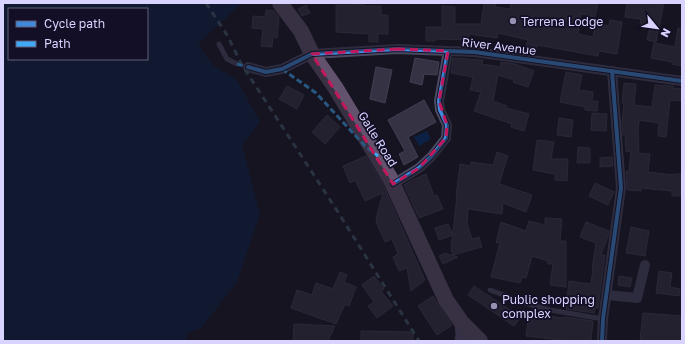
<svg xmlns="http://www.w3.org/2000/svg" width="685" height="344" font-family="'Golos Text',sans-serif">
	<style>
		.water { fill: #0d2144; fill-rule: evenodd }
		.building { fill: #343243; stroke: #433f54 }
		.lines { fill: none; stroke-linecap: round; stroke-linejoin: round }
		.service { stroke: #4a4962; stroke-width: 5 }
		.minor { stroke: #4a4962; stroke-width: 10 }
		.primary { stroke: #5e5373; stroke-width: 15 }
		.trunk { stroke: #62526e; stroke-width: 16 }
		.rail { stroke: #43596b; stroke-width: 3; stroke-dasharray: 6 5; stroke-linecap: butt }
		.quiet { stroke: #3fa9f5; stroke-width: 3; stroke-dasharray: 6 3; stroke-linecap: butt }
		.cycleway-casing { stroke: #130f26; stroke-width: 6 }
		.cycleway { stroke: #408adc; stroke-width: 4 }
		.marked { fill: none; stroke: #c2185b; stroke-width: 3; stroke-dasharray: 8 5; stroke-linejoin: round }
		.poi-dot { fill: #9591b1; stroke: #130f26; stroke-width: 1.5 }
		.labels { text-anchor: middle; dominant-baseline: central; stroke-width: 3.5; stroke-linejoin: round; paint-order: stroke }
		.poi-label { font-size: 12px; fill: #d9d4ff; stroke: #130f26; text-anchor: start }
		.street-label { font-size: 12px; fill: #d9d4ff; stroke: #130f26 }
	</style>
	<rect width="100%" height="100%" fill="#161421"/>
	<path class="water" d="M3,3H242L198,44L213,65L237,80L260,122L242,145L260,214L237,282L201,328L187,333L185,341H3ZM9,9H147V59H9Z
		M427,131L431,139L419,146L414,137Z"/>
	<path class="building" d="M354,3H364V6H381V15H388V34H378V42H369V34L336,32V5H354Z
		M484,3H496L495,7L510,9L511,3H598L595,17L581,14L578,34L593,37L596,23L609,26L610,20L622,22L617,54L599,51L598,56L537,45L535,54H534L524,52L528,40L498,33L497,38L469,34V40L435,39V41H426V27H442V6L455,7V24H481Z
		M627,3H664L656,42L647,40L650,26L640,24L641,19L625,17Z
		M306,5L310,13L302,16L298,9Z
		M266,10L274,11L279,17L277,38L273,37L272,47L261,46L263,29L252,28L253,16L265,17Z
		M678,28L682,29V66L672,64V62L651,58L654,43L675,47Z
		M415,58L439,62L437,75L424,74L422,85L410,82Z
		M453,58L483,60L482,64L500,67L501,62L515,64L534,71L528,87L513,82L514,80L498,75L493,101L507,106L506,108L529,114L524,131L511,127L512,124L474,111L481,92L470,90L473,77L451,73Z
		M376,67L392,70L385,103L370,99Z
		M566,72L582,75L579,90L593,92L592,101H598L597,111L585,110V107L560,102Z
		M624,83L636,84L634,105L652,107L655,85L673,86V88L682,89V101L670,100L666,137L658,136L659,123L639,120L638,134L639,153L650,154L648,172L673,175L674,174H682V196H672V191L641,188V191L627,190L626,171H629L631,151L626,152L625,135H623L622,122L624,103H622Z
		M287,86L304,95L297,109L279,99Z
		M424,100L436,122L408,137L418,157L404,165L399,154L405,151L388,120Z
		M592,113L607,114L606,131L591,130Z
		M327,115L340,127L325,144L312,132Z
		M559,118L573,120L571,137L557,135Z
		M537,140L554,142L551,159H568L567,181L555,180V174L533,170Z
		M578,147L590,148V163H577Z
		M497,152L508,156L499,184L532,195L526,212L503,203L502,214L468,209L467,224L472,239L479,237L482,247L453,255L451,249L457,196H456L460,164L470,166L471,162L493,165Z
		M366,156L382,182L425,280L411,291L407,268L399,271L393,257L398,254L392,239L385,242L377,224L376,219L383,193L365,201L355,180L350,183L343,166Z
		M612,157L613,166L600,167V158Z
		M426,174L434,196L437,195L443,209L419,218L404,185L412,180Z
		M595,183L614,192L608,205L589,196Z
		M545,218L562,219L560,241H566V287L550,285L553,264H548V261L532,256L526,278L522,277L520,283L491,277L500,242L496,243L501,222L526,231L529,221L545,225Z
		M586,222L609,231L608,236L601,255H605L598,308H595L594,313L566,309L569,281L590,284L591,283L593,269H592L596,243L580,237Z
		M448,224L453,235L439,240L435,228Z
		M631,227L649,231L645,256L626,253Z
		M445,253L458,257L443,264L439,256Z
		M659,271L672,273L670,287L680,289L679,296L656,293Z
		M340,272L347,275L344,282L356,287L349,306L345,304L336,324L291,308L297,290L312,295L316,283L333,289Z
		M374,276L384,289L381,291L393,306L377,318L368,306L374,302L362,285Z
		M619,276L632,278L630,287L618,285Z
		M474,286L521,317L514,326L468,295Z
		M433,296L452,325L437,335L418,306Z
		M643,313L682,316V341H640Z
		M529,314L564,318L565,317L593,321L591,341H569L526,336Z
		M294,324L335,326L328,341H293Z
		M361,331L413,332V341H361Z"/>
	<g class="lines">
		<path class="service" d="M219,44L227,59L237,64
			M490,290L528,304L550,310L603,319"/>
		<path class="minor" d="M248,67L266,72L282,69L312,54L397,49L474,52L682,81
			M393,184L419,168L431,157L446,138L447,125L440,110L439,101L448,51
			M607,295L637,298L645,265
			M602,341L603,319L621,188L612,71"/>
		<path class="primary" d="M462,323L463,335L462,341"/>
		<path class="trunk" d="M280,3L301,31L312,54L335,87L390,178L446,300L462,323L480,341"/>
		<path class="rail" d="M206,3L227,35L242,65L336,209L419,341"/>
		<path class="quiet" d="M237,64L248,67
			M282,69L316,93L366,147L378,156"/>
		<g class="cycleway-casing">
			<path id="cycleway" d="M248,67L266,72L282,69L312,54L397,49L474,52L682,81
				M393,184L419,168L431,157L446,138L447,125L440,110L439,101L448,51
				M602,341L603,319L621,188L612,71"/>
		</g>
		<use href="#cycleway" class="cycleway"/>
	</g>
	<path d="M0 0H685V344H0ZM397,49L448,51L439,101L447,125L446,138L419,168L393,184L312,54Z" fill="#161421" fill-opacity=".55" fill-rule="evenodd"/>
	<path class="marked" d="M397,49L448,51L439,101L447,125L446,138L419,168L393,184L312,54Z"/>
	<g class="poi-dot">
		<circle cx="513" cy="21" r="4"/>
		<circle cx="494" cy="306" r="4"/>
	</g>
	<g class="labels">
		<g class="poi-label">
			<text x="521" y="21">Terrena Lodge</text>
			<text x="502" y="299">Public shopping<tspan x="502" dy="14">complex</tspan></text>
		</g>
		<g class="street-label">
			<text transform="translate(499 46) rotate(7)">River Avenue</text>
			<text transform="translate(378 139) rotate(58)">Galle Road</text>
		</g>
	</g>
	<rect width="685" height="344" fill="none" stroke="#d9d4ff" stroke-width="8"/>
	<rect x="8" y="8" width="140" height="52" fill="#130f26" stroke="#625e7d"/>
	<rect x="16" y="21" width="20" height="6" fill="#408adc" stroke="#625e7d"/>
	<text x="44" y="28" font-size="12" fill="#d9d4ff">Cycle path</text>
	<rect x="16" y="41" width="20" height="6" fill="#3fa9f5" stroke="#625e7d"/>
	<text x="44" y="48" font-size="12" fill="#d9d4ff">Path</text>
	<g transform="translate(657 28) rotate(119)" stroke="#130f26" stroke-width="3" paint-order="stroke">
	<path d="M0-3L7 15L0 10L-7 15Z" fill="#d9d4ff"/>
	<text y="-6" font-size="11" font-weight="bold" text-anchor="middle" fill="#d9d4ff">N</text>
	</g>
</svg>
